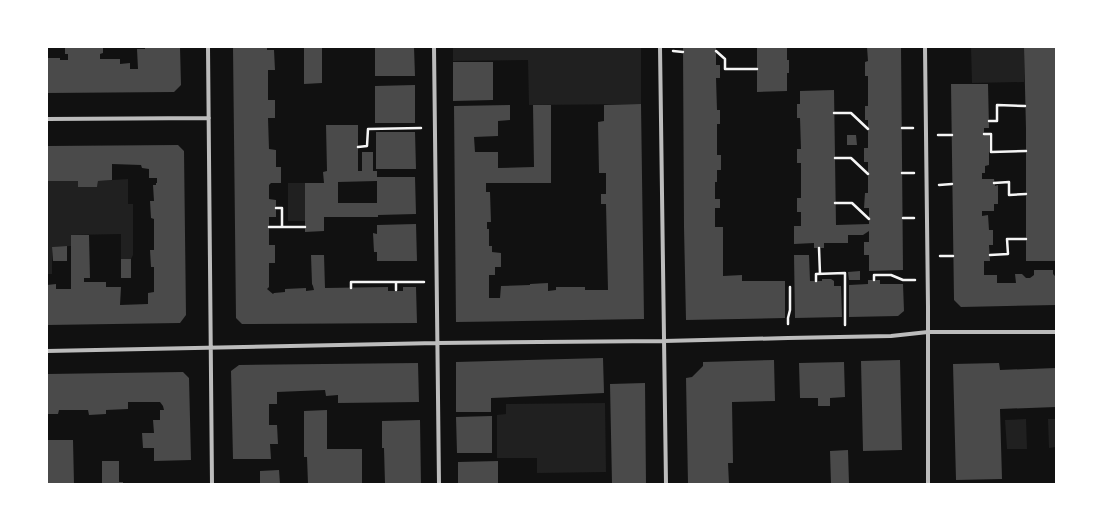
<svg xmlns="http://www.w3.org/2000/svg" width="1103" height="531" font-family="'Exo 2',sans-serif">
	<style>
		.green { fill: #202020 }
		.building { fill: #4a4a4a; fill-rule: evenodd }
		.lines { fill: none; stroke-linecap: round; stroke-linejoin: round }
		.path { stroke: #f5f5f5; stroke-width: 2.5 }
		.minor { stroke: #bcbcbc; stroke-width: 4 }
	</style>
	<rect width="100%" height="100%" fill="#111"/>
	<path class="green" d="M453,47H641V104L529,105L528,60L453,61Z
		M971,47H1024V82L972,83Z
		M128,179V204H133V255L131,259H121V234L71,235V246L52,247V274H47V188L48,187V181H78V187H97L98,181Z
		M288,183H305V221H288Z
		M605,403L606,472L537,473V458H497V415L506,414V404Z
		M1026,419L1027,449H1007L1005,420Z
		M1048,419H1056V447L1049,448Z"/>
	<path class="building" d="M65,47H103V53L100,54V59H120V64L130,63V69H138L137,49H145V47H180L181,85L174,92L47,93V58H60V60H68V54H65Z
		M233,47H267V50H274L275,70H268V100H275V118H268L269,149L276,150V167H281V183H271L269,185V199L276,200V217H269V245H275V263H269V287L267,289L273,294L274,293L285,292V289L306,288V291L314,290L313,286L312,284L311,255H324L325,288L388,287V291H403V287H416L417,323L242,324L236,318Z
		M304,47H322V83L304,84Z
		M375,47H414L415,76H375Z
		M683,47H716V65H720V78H716L717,110H720V124H717V155H721V170H717V182H715V199H720V208H715V227H723V276L742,275V281H785V318L686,320L684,227Z
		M757,47H787V60H789V73H787V91L757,92Z
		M867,47H901L903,270L869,271V255H864V242H869V231L863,235H848V243H824V248H814V243L794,244V226H801V212H797V198H801V163H797V149H801L800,118H797V104H800V91L834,90L836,225L869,224V208H864L865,193H868V162H864V148H868V120H865V106H868V76H865V62L868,61Z
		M1024,47H1056V261H1026V129Z
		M453,62H493V100L453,101Z
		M951,84H988L989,128H984V135H989V165L985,166V173H982V179H994L995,186L998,185V204H994V211H982V216L988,215L989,230H993V245H989L990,261H984V275H997V283H1016L1015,274H1022L1026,278H1030L1034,275V270H1053V274L1056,277V305L961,307L954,300Z
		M415,85V123H375V86Z
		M641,104L644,319L456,322L454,106L510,105V120L498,121V136L474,137L475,152H498V168L534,167L533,105H551V183H486V192H490L491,222H487V229H489V246H492V252L501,253V267H495V275H489V298H500L501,286L530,285V284L548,283V291L556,290V287H585V290H608L606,204H601V194H606V173H599L598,122L604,121V105Z
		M326,125H358V171H362V152H373V171H377V177H415L416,214L378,215V217H324V231L305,232V183H324L323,172L327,171ZM377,181V203H338V182Z
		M376,132H415L416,169H376Z
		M847,135H856L857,145H847Z
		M178,145L184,151L186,315L180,323L47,325V285L56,284V289H71V235H89L90,278H84V282H106V287H121L120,305L148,304V293L154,292V267H151L150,250H154V219L151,218L150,201H154L153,185H156V183H157V178H149V169L142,168L141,165L112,164V180L98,181L97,187H78V181H47V146Z
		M416,224L417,261H377V252H374L373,233L377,234V225Z
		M67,246V261H53L52,247Z
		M794,255H809L810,281H822V279H831L834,281V286H841L842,317L795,318Z
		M121,259H131V278H121Z
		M860,271V280H849L848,272Z
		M868,280H880V284H903L904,311L898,316L849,317V285L868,284Z
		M603,358L604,393L491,398V412H456V362Z
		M774,360L775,401L732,402L733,463H728L729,484H688L686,378L692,377L703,366V362Z
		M900,360L902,450L863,451L861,361Z
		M844,362L845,397L830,398V406H818V398H800L799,363Z
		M418,363L419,402L338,403V395L326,396L325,390L277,392V404H269V425H277L278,444H270L271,459H233L231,371L239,365Z
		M999,363L1000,370L1056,368V407L1000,409L1002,479L956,480L953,364Z
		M183,372L189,378L191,460L154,461V448H143L142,433H154L153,420H160V410H164L163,406L160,402H128V409L106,410V414L89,415L88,410H59L58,414H47V374Z
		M645,383L646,484H612L610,384Z
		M327,410V449H362V484H308L307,457H304V411Z
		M492,416V453H457L456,417Z
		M420,420L421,484H385L384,448H382V421Z
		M47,440H73L74,484H47Z
		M848,450L849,484H831L830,451Z
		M102,461H119V482H123V484H102Z
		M498,461V484H458V462Z
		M279,470L280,484H260V471Z"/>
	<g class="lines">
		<path class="path" d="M673,51L683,52
			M716,51L725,59V69H757
			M834,113H851L868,129
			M989,121H997V105L1025,106
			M902,128H913
			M984,134H991V152L1026,151
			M938,135H952
			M358,147L367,146L368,129L421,128
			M835,158H851L868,174
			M902,173H914
			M994,183L1009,182V195L1026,194
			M939,185L952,184
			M835,203H852L869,219
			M276,208H282V227
			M903,218H914
			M269,227H305
			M819,248L820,274
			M990,255L1008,254L1007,239H1026
			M940,256H953
			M874,280V275H891L903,280H915
			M816,281V274L845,273V325
			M351,288V282H424
			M396,290V282
			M788,324V318L790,310V287"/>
		<path class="minor" d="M208,47L212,484
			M434,47L439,484
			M660,47L666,484
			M925,47L928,306V484
			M47,119L209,118
			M47,351L437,343L664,341L788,338L891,336L928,332H1056"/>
	</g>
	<rect width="1103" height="531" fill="none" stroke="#ffffff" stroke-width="96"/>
</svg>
